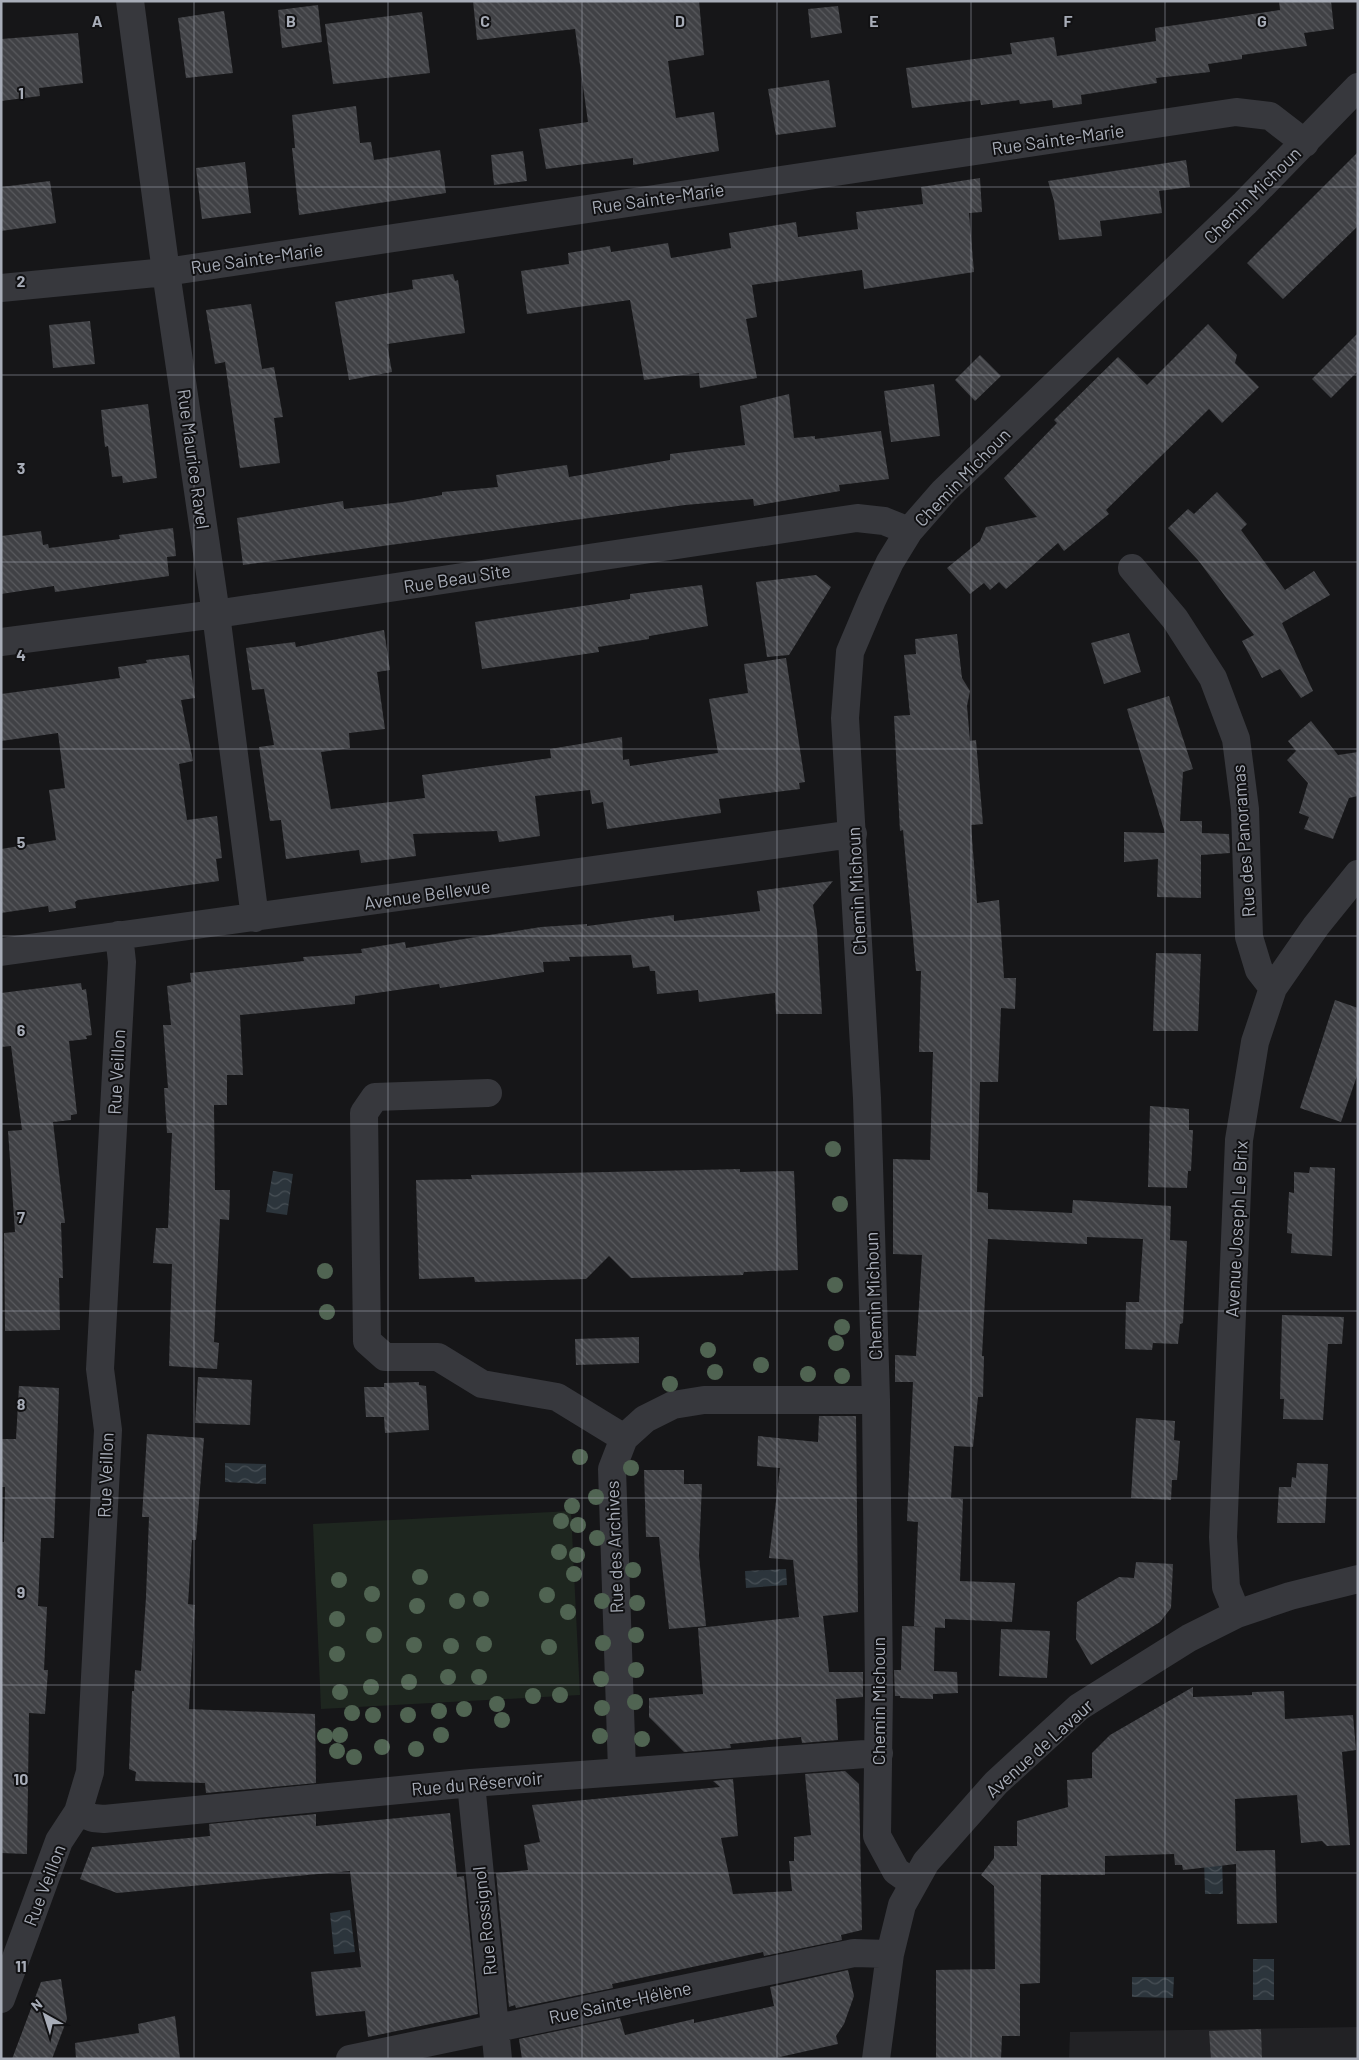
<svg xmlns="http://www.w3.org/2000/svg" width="1359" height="2060" font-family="Barlow,sans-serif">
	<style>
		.built { fill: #222225 }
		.park { fill: #1e261f }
		.water { fill: url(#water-waves) }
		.building { fill: url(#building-back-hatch) }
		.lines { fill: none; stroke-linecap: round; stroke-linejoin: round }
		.minor { stroke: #37383d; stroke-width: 28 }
		.tree { fill: #506452 }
		.grid { fill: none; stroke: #a8adb8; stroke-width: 1; stroke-opacity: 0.55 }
		.labels { text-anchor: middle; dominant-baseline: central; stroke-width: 4; stroke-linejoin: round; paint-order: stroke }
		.street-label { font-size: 18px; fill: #a8adb8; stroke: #111113 }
		.grid-label { font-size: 16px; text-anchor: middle; font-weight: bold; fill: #a8adb8; stroke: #111113; stroke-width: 4; stroke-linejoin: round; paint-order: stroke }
	</style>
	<defs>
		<pattern id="water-waves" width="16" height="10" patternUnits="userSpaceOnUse" patternTransform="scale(1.25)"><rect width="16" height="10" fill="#2c353c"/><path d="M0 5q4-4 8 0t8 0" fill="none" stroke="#485056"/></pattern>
		<pattern id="building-back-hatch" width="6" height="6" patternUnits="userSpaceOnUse" patternTransform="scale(1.25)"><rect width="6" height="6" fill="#404145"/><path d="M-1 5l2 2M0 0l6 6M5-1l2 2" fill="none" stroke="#595a5e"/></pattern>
	</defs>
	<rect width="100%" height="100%" fill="#161618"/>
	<path class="built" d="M1358,2027V2059H1069L1070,2032Z"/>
	<path class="park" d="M571,1511L580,1695L321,1709L313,1524Z"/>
	<path class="water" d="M273,1171L293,1174L287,1215L266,1212Z
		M225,1463L266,1464V1484L225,1482Z
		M786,1569L787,1585L746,1588L745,1571Z
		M1222,1857L1223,1894H1205L1204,1858Z
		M350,1910L355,1952L334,1954L330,1913Z
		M1253,1959H1274V2000H1253Z
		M1132,1977H1174L1173,1998L1132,1997Z"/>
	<path class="building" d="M473,1H699L704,55L668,61L676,118L714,112L719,151L633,165V158L546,169L539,129L588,122L575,29L477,40Z
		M1279,1H1331L1334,29L1304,33L1307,46L1242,55V59L1208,64L1210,72L1156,78L1157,83L1081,95L1082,104L1053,108L1052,100L1020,104L1019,100L981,105L980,100L912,108L906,68L1012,54L1010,43L1054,37L1057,56L1156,41L1155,28L1280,10Z
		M318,5L322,42L282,48L278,10Z
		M838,6L842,33L811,38L808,9Z
		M224,11L233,73L186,78L178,18Z
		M422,12L430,73L333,84L325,24Z
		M78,33L83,83L39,88L40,96L1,101V39Z
		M829,80L836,127L776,135L768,89Z
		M356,106L360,143L371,142L374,160L440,150L446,193L299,215L292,148H295L292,115Z
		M523,151L527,181L494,185L491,155Z
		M1358,152V226L1283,299L1247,263Z
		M1186,160L1190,187L1159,191L1162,213L1100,221L1102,236L1059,240L1054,201L1048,181Z
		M245,162L251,213L202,219L196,168Z
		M980,178L982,212L969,213L974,272L864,289L862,270L752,285L757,317L746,319L757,378L700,388L699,373L644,380L630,300L527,314L521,271L569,264L568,253L610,246L611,252L668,243L671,258L731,248L729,233L796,222L798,237L858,229L856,212L923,204L921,187Z
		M50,181L56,223L1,231V187Z
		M453,274L455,281L458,280L465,333L387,344L392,372L349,380L335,302L413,289L412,280Z
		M251,304L262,369L274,367L283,417L274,418L280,463L240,468L225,362L215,364L206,310Z
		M90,321L95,364L53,368L49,325Z
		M1208,324L1237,355L1235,363L1259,387L1222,423L1209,409L1106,510L1109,514L1064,551L1058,543L1006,589L999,582L990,590L984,583L970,594L947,568L980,541L986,527L1037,517L1004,478L1057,423L1054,420L1118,357L1147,385Z
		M1358,333V371L1331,398L1312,379Z
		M980,355L1001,376L975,401L955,380Z
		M934,384L940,436L891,442L884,391Z
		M789,394L794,438L815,436V439L881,431L889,479L839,485L840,491L754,506L753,499L685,505L243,565L237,518L343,501L344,509L402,502L442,495V492L498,487L496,475L567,465L569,477L670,460V454L745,445L740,406Z
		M148,404L157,478L123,483L122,476L112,477L108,446L105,447L101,410Z
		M1217,492L1247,524L1241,530L1285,590L1314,571L1330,595L1282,623L1313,691L1301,698L1280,669L1262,678L1242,641L1254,635L1198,560L1168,528L1188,509L1194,514Z
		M173,528L176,556L167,557L169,576L55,592L54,586L1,594V536L41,531L43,545L48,544L49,548L120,539L119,535Z
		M816,575L831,587L789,655L767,657L756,582Z
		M702,585L708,626L649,636V639L598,647L599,652L482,669L475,622L630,599V594Z
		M384,630L390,670L377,672L385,729L349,733L350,748L321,752L331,809L425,798L422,775L551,758L550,749L622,737L623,760L629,759L630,766L718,753L709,699L748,693L744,664L786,658L805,782L799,783L800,789L719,799L721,813L607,829L603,802L592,804L590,790L535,796L540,836L499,842L497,831L413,834L416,856L361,863L359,850L286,859L281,820L270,821L259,747L274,745L264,689L252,690L246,648L295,642L296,647Z
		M1129,633L1141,672L1104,684L1091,643Z
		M957,634L962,678L970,691L967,706L970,741L976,740L983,824L971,825L977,903L999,900L1004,978H1016L1015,1009L1001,1008L998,1082H980L977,1192L988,1193V1209L1072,1213L1073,1200L1171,1206L1170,1240L1187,1241L1183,1323L1180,1324L1178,1344L1153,1343L1152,1350L1125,1349L1126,1302H1139L1143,1239L1087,1237V1244L988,1239L982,1356H984L983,1397H978L973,1447L954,1446L951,1498L963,1499L960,1581L1015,1583L1012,1622L945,1619V1628L914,1626L918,1522L907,1521L913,1382H895V1355L916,1356L922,1255L893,1254V1159L930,1160L933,1052H919L921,971H916L903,830L900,831L894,716L910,715L904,655L916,654L915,639Z
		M189,655L195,698L181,700L193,761L179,764L187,820L217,816L222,858L216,859L219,881L78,900L75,902L76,908L49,912L48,906L1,913V849L56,840L49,790L65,788L58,733L1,741V694L120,678L118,667L147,663L146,660Z
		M1169,696L1193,769L1183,772L1180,821H1202V833L1229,834L1230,853L1201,855V898L1157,897L1158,859L1124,862V832L1165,833L1127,709Z
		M1311,721L1338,755L1358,752V796L1349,798L1333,839L1304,829L1309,817L1299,813L1308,783L1287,760L1296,751L1288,741Z
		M833,881L813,905L817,931L822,1014H776L775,993L699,1002L698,990L657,994L655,971H650L649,966L633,968L631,955L569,957L570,961L543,962L544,972L440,988L439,984L355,996V1004L240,1015L243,1075H227V1105H214L215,1190H230L229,1220L220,1219L214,1342L219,1343L217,1369L169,1366L172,1264L153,1263L156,1228H168L172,1133H167L164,1088H168L163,1025H171L167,986L191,982L190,973L304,961L303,957L362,953L361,949L405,942L406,948L541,927L587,924V926L674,915V921L760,911L757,891Z
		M1156,953L1201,954L1198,1031H1153Z
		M81,983L82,990L86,989L92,1035L86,1036L87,1039L69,1041L77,1114L71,1115V1120L53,1122L65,1223H61L63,1278H59L60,1330L5,1331L4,1233L15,1232L8,1131L22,1130L11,1046L1,1047V993Z
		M1335,1000L1358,1008V1073L1341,1122L1300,1108Z
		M1150,1106L1189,1109V1130H1193L1192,1151L1191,1171H1188L1187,1188L1148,1187Z
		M1310,1167L1335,1168L1332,1256L1291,1253L1292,1234L1287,1233L1289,1192L1294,1193V1172L1309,1173Z
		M740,1169V1172L794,1171L798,1270L744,1272L743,1275L631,1278L609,1256L586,1279L475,1282L474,1277L419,1279L416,1180L472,1179L471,1175Z
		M1282,1315L1344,1317L1342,1344H1328L1323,1420L1283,1419L1284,1399H1280Z
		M639,1337V1363L576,1365L575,1339Z
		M198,1377L252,1380L250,1425L195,1423Z
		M419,1382V1385L426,1386L429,1430L385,1433L384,1417H366L364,1387H384V1383Z
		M19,1386L59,1388L54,1538H41L38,1606L47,1607L44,1670H48L45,1714L29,1713L27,1854L1,1853V1542H4L5,1487H1V1470L2,1439H16Z
		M819,1416H856L858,1612L823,1616L829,1672H863V1697L836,1699L838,1740L802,1743L801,1737L730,1744L731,1748L684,1752L649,1717V1698L703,1694L698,1628L799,1617L793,1560L769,1558L780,1468L757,1466L758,1436L818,1442Z
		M1136,1418L1175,1421L1174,1440L1180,1441L1177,1480H1172L1171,1500L1131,1498Z
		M147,1434L204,1438L196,1540H192L188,1604L195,1605L189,1709L315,1714L316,1783L206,1793L205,1783L135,1781L136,1772L129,1769L132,1691H134L135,1670L141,1671L146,1597L149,1517H142Z
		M1297,1463L1328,1464L1325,1523H1277L1279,1487H1291L1292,1477L1296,1478Z
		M644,1470H684V1484H702L699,1556L706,1626L669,1629L659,1537H646Z
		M1136,1562L1173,1564L1171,1608L1160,1622L1091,1665L1076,1639L1077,1602L1119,1577L1134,1578Z
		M902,1626L935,1627L934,1671L957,1672L958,1693L933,1694V1699L900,1698V1696H895L894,1670H901Z
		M1001,1629L1050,1631L1047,1678L999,1676Z
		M1193,1687V1697L1252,1695V1692L1284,1691L1285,1719L1353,1715L1356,1750L1342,1752L1350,1845L1327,1846L1322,1841L1301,1843L1297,1795L1235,1799L1236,1851L1275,1850L1277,1923L1237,1924L1236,1864L1183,1870L1182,1865H1175L1174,1854L1105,1856V1875H1041L1040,1983L1020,1984V2036H1002L1001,2059H936V1970L995,1969L994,1886L981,1875L994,1858V1846H1017V1821L1068,1807L1067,1780L1092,1778V1753L1110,1735Z
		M845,1771L859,1784L862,1930L841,1935L842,1940L764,1956L763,1952L612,1984L613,1988L516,2008L515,2005L509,2007L496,1873L528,1870L524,1845L540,1842L532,1805L720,1787L713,1781L733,1779L738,1836L721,1838L733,1894L792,1891L789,1861H794V1837L811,1835L805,1774Z
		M450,1813L457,1877L464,1876L478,2014L368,2037L365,2011L316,2016L311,1972L361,1967L350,1871L117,1893L80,1879L92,1847L210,1836L209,1824L316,1814V1826Z
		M848,1970L854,1996L844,2024L836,2036L838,2044L771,2059H522L519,2039L620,2018L625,2035L694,2019V2023L774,2006L770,1987Z
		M61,1979L67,2019L52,2059H12L41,1982Z
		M175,2016L180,2059H76L75,2043L139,2033L138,2024Z
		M1261,2029L1262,2059H1211L1209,2031Z"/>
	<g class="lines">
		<path class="minor" d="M130,1L166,272L216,614L255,918
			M1,288L166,272L1236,112L1270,116L1305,143
			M1132,568L1175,619L1213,678L1236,739L1245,809L1249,937L1259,970L1273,988
			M1,642L216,614L857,518L884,521L909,531
			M1,952L853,834
			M488,1093L375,1097L364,1113L367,1341L385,1357H438L482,1384L557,1397L624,1438
			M1237,1614L1226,1587L1223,1537L1239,1140L1255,1042L1273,988L1316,926L1358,874
			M622,1770L612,1469L624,1438L645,1419L673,1405L704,1400H876
			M471,1783L498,2059
			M78,1812L93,1818L104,1819L471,1783L879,1753
			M913,1883L896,1871L877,1836L879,1691L876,1400L867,1098L845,718L850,652L872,600L890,562L909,531L944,491L1245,203L1358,87
			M1,1999L59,1841L78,1812L90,1772L108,1430L100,1369L122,962L119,935
			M350,2059L854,1953L890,1954
			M876,2059L890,1954L902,1905L926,1862L996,1783L1079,1707L1189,1638L1237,1614L1290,1596L1358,1579"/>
	</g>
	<g class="tree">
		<circle cx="833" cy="1149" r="8"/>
		<circle cx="840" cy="1204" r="8"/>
		<circle cx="325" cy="1271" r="8"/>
		<circle cx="835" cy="1285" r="8"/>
		<circle cx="327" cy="1312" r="8"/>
		<circle cx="842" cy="1327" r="8"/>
		<circle cx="836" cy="1343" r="8"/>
		<circle cx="708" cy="1350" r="8"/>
		<circle cx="761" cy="1365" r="8"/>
		<circle cx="715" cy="1372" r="8"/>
		<circle cx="808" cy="1374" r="8"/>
		<circle cx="842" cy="1376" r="8"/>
		<circle cx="670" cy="1384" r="8"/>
		<circle cx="580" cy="1457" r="8"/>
		<circle cx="631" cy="1468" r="8"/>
		<circle cx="596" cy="1497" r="8"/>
		<circle cx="572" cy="1506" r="8"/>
		<circle cx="561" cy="1521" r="8"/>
		<circle cx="578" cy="1525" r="8"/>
		<circle cx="597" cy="1538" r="8"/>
		<circle cx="559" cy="1552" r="8"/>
		<circle cx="577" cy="1555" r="8"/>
		<circle cx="633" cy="1570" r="8"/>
		<circle cx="574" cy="1574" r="8"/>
		<circle cx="420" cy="1577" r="8"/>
		<circle cx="339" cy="1580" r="8"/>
		<circle cx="372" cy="1594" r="8"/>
		<circle cx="547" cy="1595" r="8"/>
		<circle cx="481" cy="1599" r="8"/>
		<circle cx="457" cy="1601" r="8"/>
		<circle cx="602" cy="1601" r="8"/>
		<circle cx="637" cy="1603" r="8"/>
		<circle cx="417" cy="1606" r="8"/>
		<circle cx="568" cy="1612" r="8"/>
		<circle cx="337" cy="1619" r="8"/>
		<circle cx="374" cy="1635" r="8"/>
		<circle cx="636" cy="1635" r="8"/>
		<circle cx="603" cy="1643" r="8"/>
		<circle cx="484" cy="1644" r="8"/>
		<circle cx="414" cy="1645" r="8"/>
		<circle cx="451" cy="1646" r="8"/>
		<circle cx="549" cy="1647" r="8"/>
		<circle cx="337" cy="1654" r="8"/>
		<circle cx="636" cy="1670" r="8"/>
		<circle cx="448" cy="1677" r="8"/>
		<circle cx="479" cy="1677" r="8"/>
		<circle cx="601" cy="1679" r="8"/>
		<circle cx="409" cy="1682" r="8"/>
		<circle cx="371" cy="1687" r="8"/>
		<circle cx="340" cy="1692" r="8"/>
		<circle cx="560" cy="1695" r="8"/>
		<circle cx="533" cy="1696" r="8"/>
		<circle cx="635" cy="1702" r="8"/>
		<circle cx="497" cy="1704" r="8"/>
		<circle cx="602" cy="1708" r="8"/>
		<circle cx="464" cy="1709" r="8"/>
		<circle cx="439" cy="1711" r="8"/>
		<circle cx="352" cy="1713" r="8"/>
		<circle cx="373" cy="1715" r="8"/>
		<circle cx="408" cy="1715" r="8"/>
		<circle cx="502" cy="1720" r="8"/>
		<circle cx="340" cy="1735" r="8"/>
		<circle cx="441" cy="1735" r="8"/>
		<circle cx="325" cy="1736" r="8"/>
		<circle cx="600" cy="1736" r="8"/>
		<circle cx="642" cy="1739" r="8"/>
		<circle cx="382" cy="1747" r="8"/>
		<circle cx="416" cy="1749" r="8"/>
		<circle cx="337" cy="1751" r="8"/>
		<circle cx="354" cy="1757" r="8"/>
	</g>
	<path class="grid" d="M194,1V2059M388,1V2059M582,1V2059M777,1V2059M971,1V2059M1165,1V2059M1,187H1358M1,375H1358M1,562H1358M1,749H1358M1,936H1358M1,1124H1358M1,1311H1358M1,1498H1358M1,1685H1358M1,1873H1358"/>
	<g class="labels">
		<g class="street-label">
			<text transform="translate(1058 139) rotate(-8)">Rue Sainte-Marie</text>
			<text transform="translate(1252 195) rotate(-45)">Chemin Michoun</text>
			<text transform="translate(658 198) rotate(-8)">Rue Sainte-Marie</text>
			<text transform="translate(257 258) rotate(-8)">Rue Sainte-Marie</text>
			<text transform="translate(194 459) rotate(82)">Rue Maurice Ravel</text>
			<text transform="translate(962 477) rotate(-46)">Chemin Michoun</text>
			<text transform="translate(457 578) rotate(-9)">Rue Beau Site</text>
			<text transform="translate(1243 841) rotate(-94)">Rue des Panoramas</text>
			<text transform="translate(856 891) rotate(-93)">Chemin Michoun</text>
			<text transform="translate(427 894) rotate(-8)">Avenue Bellevue</text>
			<text transform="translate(116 1072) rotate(-87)">Rue Veillon</text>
			<text transform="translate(1236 1229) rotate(-87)">Avenue Joseph Le Brix</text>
			<text transform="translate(873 1296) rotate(-92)">Chemin Michoun</text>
			<text transform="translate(105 1475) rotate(-88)">Rue Veillon</text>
			<text transform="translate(614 1547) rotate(-92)">Rue des Archives</text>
			<text transform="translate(878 1701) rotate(-90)">Chemin Michoun</text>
			<text transform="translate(1039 1748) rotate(-42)">Avenue de Lavaur</text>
			<text transform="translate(477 1783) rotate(-5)">Rue du Réservoir</text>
			<text transform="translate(44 1885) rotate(-69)">Rue Veillon</text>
			<text transform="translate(484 1921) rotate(-96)">Rue Rossignol</text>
			<text transform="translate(620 2002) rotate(-12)">Rue Sainte-Hélène</text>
		</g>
	</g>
	<g class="grid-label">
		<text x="97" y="27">A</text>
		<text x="291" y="27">B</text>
		<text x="485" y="27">C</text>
		<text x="680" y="27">D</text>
		<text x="874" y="27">E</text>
		<text x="1068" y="27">F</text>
		<text x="1262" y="27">G</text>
		<text x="21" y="99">1</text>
		<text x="21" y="287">2</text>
		<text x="21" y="474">3</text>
		<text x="21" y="661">4</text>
		<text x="21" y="848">5</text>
		<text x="21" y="1036">6</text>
		<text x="21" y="1223">7</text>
		<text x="21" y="1410">8</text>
		<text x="21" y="1598">9</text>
		<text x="21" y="1785">10</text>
		<text x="21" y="1972">11</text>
	</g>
	<rect width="1359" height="2060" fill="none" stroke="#a8adb8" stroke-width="5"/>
	<g transform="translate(45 2015) rotate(321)" stroke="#111113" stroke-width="4" paint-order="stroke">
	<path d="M0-4L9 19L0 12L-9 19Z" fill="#a8adb8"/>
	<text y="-8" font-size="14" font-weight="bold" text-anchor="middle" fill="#a8adb8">N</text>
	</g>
</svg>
